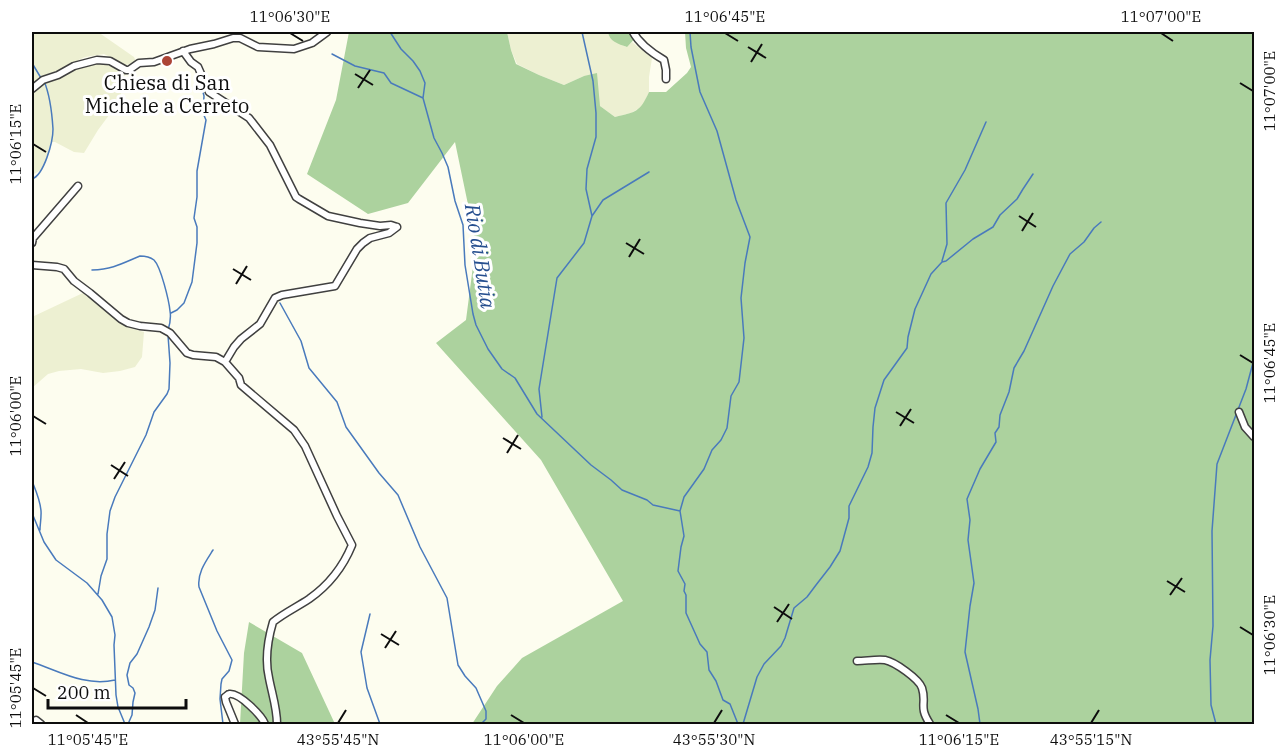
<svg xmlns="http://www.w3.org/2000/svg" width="1286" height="756" font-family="'IBM Plex Serif',serif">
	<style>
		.farmland { fill: #edf0d2 }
		.forest { fill: #acd29e }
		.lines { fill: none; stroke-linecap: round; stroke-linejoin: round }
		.stream { stroke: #497abc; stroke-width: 1.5 }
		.minor-casing { stroke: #404040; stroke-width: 9 }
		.minor { stroke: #fff; stroke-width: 6 }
		.ticks { fill: none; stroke: #0d0d0d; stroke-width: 2 }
		.poi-dot { fill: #ac4536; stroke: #fff; stroke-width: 2 }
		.labels { text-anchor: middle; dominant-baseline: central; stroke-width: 6; stroke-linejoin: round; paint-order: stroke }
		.poi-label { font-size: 20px; fill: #0d0d0d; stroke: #fff }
		.water-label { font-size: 21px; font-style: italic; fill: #264f8f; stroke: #fff }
		.neatline { fill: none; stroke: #0d0d0d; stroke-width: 2 }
		.ticks-label { font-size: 15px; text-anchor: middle; fill: #0d0d0d }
	</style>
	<rect width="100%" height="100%" fill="#fdfdef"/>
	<path class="farmland" d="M32,32H98L134,57L136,62L126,65L104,54L85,57L56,71L39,77L32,84Z
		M507,32H608L609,36L626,47L632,42L652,58L649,77V92L643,106L631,113L615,117L600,106L584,76L564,85L539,75L517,64L511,50Z
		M93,63L105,64L125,73L123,86L118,103L98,130L84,153L74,152L55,142H51L46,161L41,170L34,174L32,173V92L45,83L78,68Z
		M85,292L111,315L130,328L144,332L142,357L135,367L120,371L103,373L81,369L59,371L48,374L32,388V317Z"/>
	<path class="forest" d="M349,32H507L511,50L516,64L539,75L564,85L584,76L597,73L600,106L615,117C636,112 640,112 649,92H666L687,73L691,67L686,48L685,32H1254V724H472L497,686L522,658L623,601L541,460L436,343L466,320L476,243L455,142L408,203L368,214L307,174L336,100Z
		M608,32H641L627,47C618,44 609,41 608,32Z
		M249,622L302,653L335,724H240L244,653Z"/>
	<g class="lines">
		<path class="stream" d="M390,32L401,49L413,61L420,71L425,83L423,98L434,138L442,153L448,167L455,201L463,225L465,265L473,314L476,325L488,349L502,369L515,378L537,414L591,465L611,480L622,490L647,500L653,505L680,511
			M690,32L691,47L700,92L717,131L736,200L750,237L745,263L741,298L744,338L739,382L731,396L727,428L721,440L712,450L704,469L684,497L680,511L684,536L681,547L678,571L685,584L684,591L686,595V613L700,644L707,652L709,670L716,681L723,700L730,704L738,724
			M332,54L355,66L384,73L391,83L423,98
			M32,63L41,78
			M32,179C44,175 53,142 53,129C52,113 50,95 44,81
			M592,216L603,200L649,172
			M942,261L947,244L946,203L965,170L986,122
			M92,270C113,269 121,264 140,256C145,256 150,257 154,260C161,267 169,301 170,311C171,317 170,324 168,330
			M280,303L301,341L309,368L337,402L346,427L379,473L398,495L420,547L447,598L458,665L465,676L476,688L486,711V719L481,724
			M171,313L177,310L184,303L192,282L197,243V227L194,218L197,197V171L206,120L203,113L204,96L201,84
			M542,417L539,389L557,278L584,243L592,216L586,189L587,169L596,137V113L593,81L582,32
			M32,481C36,491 42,504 41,515C41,521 40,524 40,530
			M32,513L44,542L56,560L87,583L102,600L112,617L115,635L114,645L116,695L118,707L125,724
			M213,550C206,561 197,573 199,587L217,631L232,660L229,671L222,679L221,684L220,699L223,724
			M98,594L101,576L107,559V534L110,511L115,497L146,435L154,412L167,394L169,389L170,363L168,335
			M370,614L361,652L367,688L380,724
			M32,662C59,671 85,687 115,680
			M128,724L132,715L133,702L135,693L133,688L129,685L127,675L130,663L137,654L149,627L155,610L158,588
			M743,724L757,677L764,664L781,646L785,638L794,608L807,597L816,585L830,567L840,551L849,518V506L868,467L872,453L873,427L875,408L884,380L907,348L908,337L915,309L931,274L942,262L946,261L973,239L993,227L1000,215L1017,199L1023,189L1033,174
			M980,724L978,709L965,652L970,606L974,583L968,540L970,520L967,499L980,469L996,442L995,433L999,427L1000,415L1009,392L1014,368L1024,351L1053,286L1070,254L1084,242L1094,228L1101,222
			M1216,724L1211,705L1210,660L1213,626L1212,531L1217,464L1246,389L1254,359"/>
		<g class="minor-casing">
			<path id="minor" d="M633,32C639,43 652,53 664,60L666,70V79
				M183,51L191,62L198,67L209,92L249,118L270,145L296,197L299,199L328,216L360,223L380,226L391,225L397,227
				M32,89L43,80L58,75L74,66L97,60L110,61L126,70H129L139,63L154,62L190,49L214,44L233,38H240L258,47L294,49L312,43L327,32
				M32,243L33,238L78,186
				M32,265L57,267L64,269L74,281L90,293L121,319L128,323L140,326L161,328L170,333L187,353L193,355L216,357L225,362L239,378L241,385L294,430L305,446L337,516L352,545C343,567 329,585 309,599C297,607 284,613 273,622C268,639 265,661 269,678C272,694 277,708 277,724
				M225,362L234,347L241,339L260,324L275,298L282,295L335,286L357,249L363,243L370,238L389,233L397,227
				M1239,412L1245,427L1254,437
				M857,661C866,661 876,659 885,660C895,662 919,679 922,688C927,704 918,706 930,724
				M32,724L33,722L36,720L41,724
				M235,724L226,702L225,697C227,696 228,694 229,694C239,692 262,716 265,724"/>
		</g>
		<use href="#minor" class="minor"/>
	</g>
	<path class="ticks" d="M290,33L303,41M725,33L738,41M1161,33L1173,41M748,47L766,58M751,62L762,44M355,74L373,85M1240,83L1253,91M358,88L370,70M33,144L46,152M1019,216L1036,227M1022,231L1033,213M626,243L644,254M629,257L640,239M233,269L251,280M236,284L247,266M1240,355L1253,363M896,412L914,423M33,416L46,424M900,426L911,409M503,438L521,449M507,453L518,435M111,465L128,476M114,479L125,462M1167,581L1185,592M1170,595L1182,578M774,607L792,619M777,622L789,604M1240,627L1253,635M381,634L399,645M385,648L396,631M33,688L46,696M76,715L88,723M511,715L524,723M946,715L959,723M338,723L346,710M714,723L722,710M1091,723L1099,710"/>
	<circle class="poi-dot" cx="167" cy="61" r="6"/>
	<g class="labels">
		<g class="poi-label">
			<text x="167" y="82">Chiesa di San<tspan x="167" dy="23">Michele a Cerreto</tspan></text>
		</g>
		<g class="water-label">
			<text transform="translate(481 256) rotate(81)">Rio di Butia</text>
		</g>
	</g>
	<rect width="1286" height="756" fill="none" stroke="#ffffff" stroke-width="66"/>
	<path d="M48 699v9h138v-9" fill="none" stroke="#0d0d0d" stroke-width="3"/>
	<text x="57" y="699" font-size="18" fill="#0d0d0d" stroke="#ffffff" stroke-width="4.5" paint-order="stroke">200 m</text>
	<rect x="33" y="33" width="1220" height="690" class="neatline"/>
	<g class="ticks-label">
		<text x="290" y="22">11°06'30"E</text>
		<text x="725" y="22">11°06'45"E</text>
		<text x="1161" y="22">11°07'00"E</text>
		<text transform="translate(1270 91) rotate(-90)" y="5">11°07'00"E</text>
		<text transform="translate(16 144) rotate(-90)" y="5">11°06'15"E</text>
		<text transform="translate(1270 363) rotate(-90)" y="5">11°06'45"E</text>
		<text transform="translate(16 416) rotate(-90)" y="5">11°06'00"E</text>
		<text transform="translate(1270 635) rotate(-90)" y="5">11°06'30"E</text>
		<text transform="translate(16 688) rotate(-90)" y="5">11°05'45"E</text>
		<text x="88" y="745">11°05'45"E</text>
		<text x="338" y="745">43°55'45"N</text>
		<text x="524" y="745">11°06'00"E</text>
		<text x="714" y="745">43°55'30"N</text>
		<text x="959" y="745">11°06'15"E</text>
		<text x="1091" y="745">43°55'15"N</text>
	</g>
</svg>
